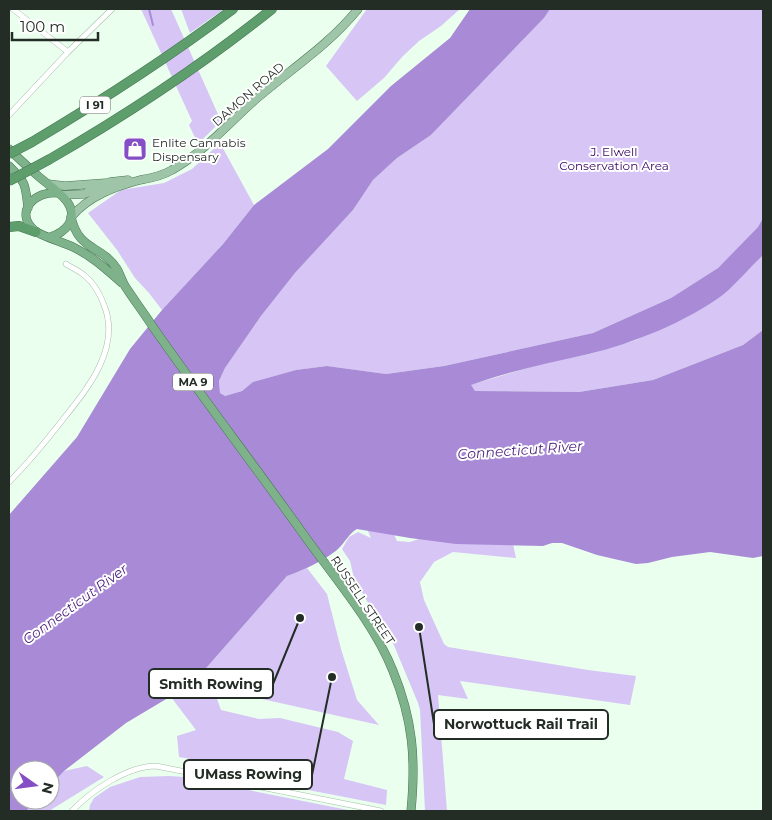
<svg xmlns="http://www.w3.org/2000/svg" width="772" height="820" font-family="Montserrat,sans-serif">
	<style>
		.green { fill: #d6c5f5 }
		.water { fill: #a88ad6 }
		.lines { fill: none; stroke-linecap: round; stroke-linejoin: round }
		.stream { stroke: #a88ad6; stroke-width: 2 }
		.minor-casing { stroke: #a5bda9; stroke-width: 6 }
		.primary-casing { stroke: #497654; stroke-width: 9 }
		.trunk-casing { stroke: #497654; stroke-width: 9 }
		.motorway-casing { stroke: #497654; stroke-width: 10 }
		.minor { stroke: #fff; stroke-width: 5 }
		.primary { stroke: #9ec5a7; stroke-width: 8 }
		.trunk { stroke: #7eb28a; stroke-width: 8 }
		.motorway { stroke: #5e9e6d; stroke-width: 9 }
		.motorway-bridge-casing { stroke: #497654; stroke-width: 10; stroke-linecap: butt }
		.motorway-bridge { stroke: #5e9e6d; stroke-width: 9 }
		.labels { text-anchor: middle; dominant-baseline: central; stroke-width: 4; stroke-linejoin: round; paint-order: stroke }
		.shield { fill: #fff; stroke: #656c66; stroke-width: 1 }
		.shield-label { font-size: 11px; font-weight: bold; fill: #232d25 }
		.street-label { font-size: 12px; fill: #232d25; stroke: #fff }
		.poi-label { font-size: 12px; fill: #232d25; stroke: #fff; text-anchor: start }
		.park-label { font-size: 12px; fill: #390664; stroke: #fff }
		.water-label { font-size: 14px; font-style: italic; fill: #512780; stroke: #fff }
		.leader { fill: none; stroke: #232d25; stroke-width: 2 }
		.callout-dot { fill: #232d25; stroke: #fff; stroke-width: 2 }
		.callout { fill: #fff; stroke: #232d25; stroke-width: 2 }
		.callout-label { font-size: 14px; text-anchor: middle; font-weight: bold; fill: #232d25 }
	</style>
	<rect width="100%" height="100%" fill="#eaffee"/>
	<path class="green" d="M141,9H171L221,121L198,144L189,125L192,121Z
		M181,9H224L190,33Z
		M367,9H460L441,26L419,41L402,57L384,78L357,101L326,66Z
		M550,9H763V218L758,227L718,268L671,298L593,333L444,366L386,374L327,366L297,370L254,382L242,391L225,396L220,393L219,381L225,368L261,316L295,273L353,210L373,180L397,158L431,135L544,18Z
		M220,143L254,205L223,244L162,310L149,293L135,278L117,250L88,213L121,190L164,183L192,169Z
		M763,253V330L743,345L653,380L579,392L475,391L470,385L548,362L590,354L636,340L692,314L725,293Z
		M354,448L397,541L410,542L425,537L513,544L516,558L453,552L434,562L420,582L424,600L444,644L448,647L588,670L636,676L630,705L460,681L468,699L438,695L447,811H425L420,710L418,703L388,631L371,608L354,578L350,561L342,549L349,537L358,532L371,538L334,453Z
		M307,568L327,594L341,649L357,700L379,725L213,688L221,710L259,719L280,718L338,732L353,741L344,779L387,790L386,805L303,789L234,771L214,763L179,757L177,736L196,730L171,697L193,683L287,576Z
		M87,766L104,777L49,811H26L37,800H50V786L64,771Z
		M169,776L201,778L253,791L353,811H89L90,805L94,798L110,787L140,777Z"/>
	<path class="water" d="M470,9H550L544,18L431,135L397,158L373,180L353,210L295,273L261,316L225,368L219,381L220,393L225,396L242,391L253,382L296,370L327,366L386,374L444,366L593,333L671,298L718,268L758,227L763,218V253L762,256C749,268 737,283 724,294C686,322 634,343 589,354C549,363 509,371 471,385L475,391L579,392L653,380L743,345L763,330V556L753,558L710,552L672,557L648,563L636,564L597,555L562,543H552L543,546L456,544L410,538L357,529C348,534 345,543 338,549C327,559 302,571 287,576L193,683L126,723L64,771L50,786V770H20V800H37L26,811H9V515L77,437L130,349L162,310L223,244L254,205L328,149L391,86L450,38Z"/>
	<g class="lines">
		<path class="stream" d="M149,9L153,25"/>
		<g class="minor-casing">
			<path id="minor" d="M13,9L68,52
				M9,115L68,52L112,9
				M9,482C29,462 47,440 64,418C89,387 121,347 104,305C100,294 94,283 85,276C80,271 72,268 66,264
				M72,811C91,791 127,766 156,766L381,811"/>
		</g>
		<g class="primary-casing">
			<path id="primary" d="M48,184L65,186L106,183
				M62,195L84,194L110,182L128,180
				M71,217C89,196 114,187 140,180C152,178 162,176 172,170C204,152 229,123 256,99C291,69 329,45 358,9"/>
		</g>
		<g class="trunk-casing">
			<path id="trunk" d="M9,149C18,158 28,167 38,176C50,187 81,203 69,224C65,230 57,235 50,237
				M9,166C27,184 25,184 28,208
				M58,193C35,190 14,212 34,230C40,236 63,242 73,247C92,256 106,269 122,283
				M71,217C79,252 101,244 117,269C120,274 122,281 125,286C134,300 144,313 153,327C202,397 254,465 304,535C334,577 374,623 393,671C413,720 416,759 411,811"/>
		</g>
		<g class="motorway-casing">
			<path id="motorway" d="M32,142C101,101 168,58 233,9
				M50,159C128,114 202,65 272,9
				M9,227L19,226L36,232"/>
		</g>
		<use href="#minor" class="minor"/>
		<use href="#primary" class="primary"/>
		<use href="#trunk" class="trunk"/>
		<use href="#motorway" class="motorway"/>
		<g class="motorway-bridge-casing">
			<path id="motorway-bridge" d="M9,154L32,142
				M9,181L50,159"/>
		</g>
		<use href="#motorway-bridge" class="motorway-bridge"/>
	</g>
	<defs>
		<g id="shop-square" transform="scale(1.25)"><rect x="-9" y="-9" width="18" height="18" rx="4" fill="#854ec5" stroke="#fff"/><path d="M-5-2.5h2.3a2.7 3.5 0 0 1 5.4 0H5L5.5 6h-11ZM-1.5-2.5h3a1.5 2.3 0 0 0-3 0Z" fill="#fff"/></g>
	</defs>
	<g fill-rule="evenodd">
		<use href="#shop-square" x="135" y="149"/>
	</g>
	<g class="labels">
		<g class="shield">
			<rect x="80" y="96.5" width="30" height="17" rx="4"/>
			<rect x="173" y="373.5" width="40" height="17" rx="4"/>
		</g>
		<g class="shield-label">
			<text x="95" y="105">I 91</text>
			<text x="193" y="382">MA 9</text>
		</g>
		<g class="street-label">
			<text transform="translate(248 94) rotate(-41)">DAMON ROAD</text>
			<text transform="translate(363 600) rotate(56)">RUSSELL STREET</text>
		</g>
		<g class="poi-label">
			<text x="152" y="142">Enlite Cannabis<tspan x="152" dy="14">Dispensary</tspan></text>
		</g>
		<g class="park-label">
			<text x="614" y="151">J. Elwell<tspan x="614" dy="14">Conservation Area</tspan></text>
		</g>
		<g class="water-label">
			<text transform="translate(520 450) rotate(-4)">Connecticut River</text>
			<text transform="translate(75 604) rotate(-36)">Connecticut River</text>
		</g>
	</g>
	<path class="leader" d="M300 618L273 684M419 627L434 724M332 677L312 775"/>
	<g class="callout-dot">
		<circle cx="300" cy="618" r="5"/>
		<circle cx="419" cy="627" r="5"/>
		<circle cx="332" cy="677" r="5"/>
	</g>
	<g class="callout">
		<rect x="149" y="669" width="124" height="29" rx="5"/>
		<rect x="434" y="710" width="174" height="29" rx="5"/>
		<rect x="184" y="760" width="128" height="29" rx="5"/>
	</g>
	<g class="callout-label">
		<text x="211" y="689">Smith Rowing</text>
		<text x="521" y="729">Norwottuck Rail Trail</text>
		<text x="248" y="779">UMass Rowing</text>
	</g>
	<rect width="772" height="820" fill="none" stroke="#232d25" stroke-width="20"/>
	<g transform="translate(35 785) rotate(104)"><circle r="24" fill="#ffffff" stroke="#a7aba8"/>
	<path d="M0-4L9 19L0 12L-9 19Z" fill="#854ec5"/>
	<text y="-8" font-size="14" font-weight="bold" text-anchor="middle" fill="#232d25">N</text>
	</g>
	<path d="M12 32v8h86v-8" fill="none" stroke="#232d25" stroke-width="2.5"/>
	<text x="20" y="32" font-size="15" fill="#232d25" stroke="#ffffff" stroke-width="4" paint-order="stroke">100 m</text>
</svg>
